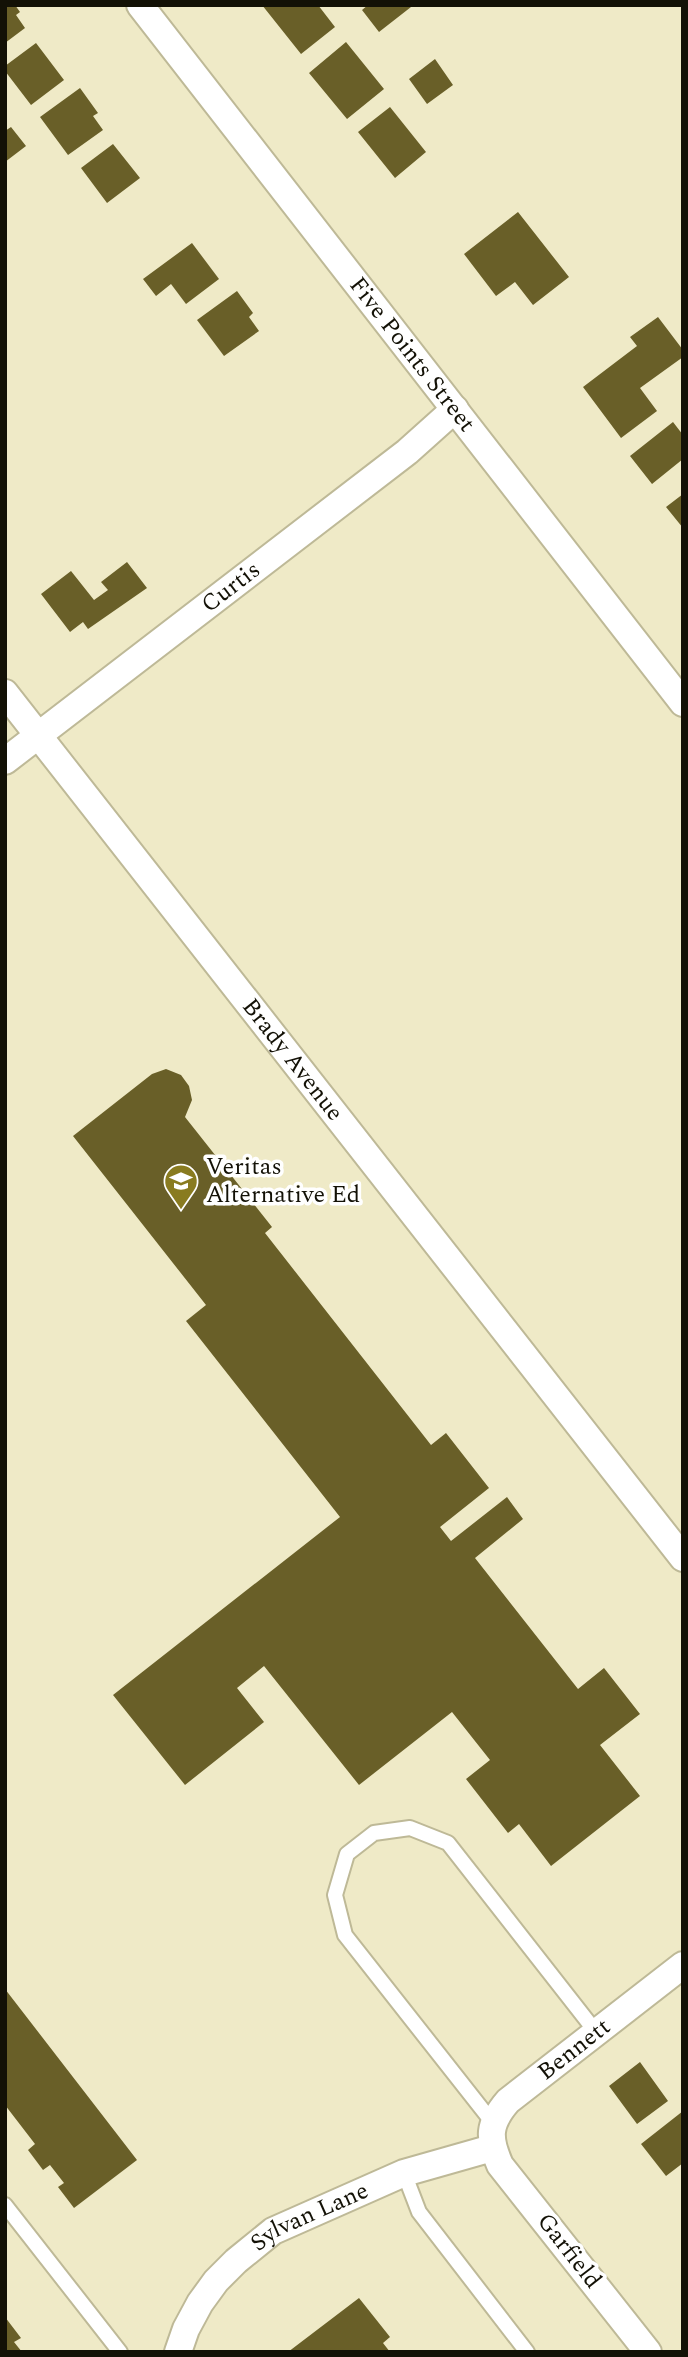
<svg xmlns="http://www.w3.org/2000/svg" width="688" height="2357" font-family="Spectral,serif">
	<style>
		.building { fill: #695f28 }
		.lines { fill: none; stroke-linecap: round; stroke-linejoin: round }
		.service-casing { stroke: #beb997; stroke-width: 18 }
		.minor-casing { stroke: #beb997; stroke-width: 30 }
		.service { stroke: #fff; stroke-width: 14 }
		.minor { stroke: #fff; stroke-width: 26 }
		.labels { text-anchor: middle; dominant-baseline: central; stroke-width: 7; stroke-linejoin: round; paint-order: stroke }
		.street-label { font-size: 24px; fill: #131106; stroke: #fff }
		.poi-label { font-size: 24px; fill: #131106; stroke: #fff; text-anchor: start }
	</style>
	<rect width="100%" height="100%" fill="#efeac7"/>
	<path class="building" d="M5,5H15L20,12L16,15L25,28L5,43Z
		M262,5H318L335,27L301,54Z
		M368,5H409L411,7L379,32L362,10Z
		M346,42L384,89L347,119L309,73Z
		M36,43L64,80L31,105L5,71V66Z
		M435,59L453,85L427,104L409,79Z
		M80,88L98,113L93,116L103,130L68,155L40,117Z
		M390,107L426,152L395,178L358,132Z
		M11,127L26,146L5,162V131Z
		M113,144L140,178L107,203L81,168Z
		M518,212L569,277L533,305L515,282L496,296L464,254Z
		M192,243L219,279L186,304L171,284L156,296L143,279Z
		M237,291L253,313L249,317L259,331L224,356L197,320Z
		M658,317L683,350V357L640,388L657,411L621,438L583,387L637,346L630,337Z
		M673,422L683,435V459L652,484L630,456Z
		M683,494V528L666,507Z
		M127,562L147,588L88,629L83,622L70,632L41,594L71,571L94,600L108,590L101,582Z
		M166,1069L181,1075L189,1086L192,1100L185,1117L272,1227L265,1233L431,1445L446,1433L489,1488L440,1527L451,1541L507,1497L523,1519L475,1558L578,1689L604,1668L640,1714L600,1745L640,1796L551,1866L519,1824L508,1833L466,1779L490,1760L452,1712L359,1785L264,1666L237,1688L264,1722L185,1785L113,1695L340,1517L186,1321L206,1305L73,1136L152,1074Z
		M5,1989L137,2160L74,2208L58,2187L64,2183L50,2165L43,2170L28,2150L35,2144L5,2105Z
		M640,2062L668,2101L637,2124L609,2086Z
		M683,2111V2163L666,2176L641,2144Z
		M359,2298L390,2337L383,2343L390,2352H288Z
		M5,2317L21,2338L14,2342L22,2352H5Z"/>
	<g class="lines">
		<g class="service-casing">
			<path id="service" d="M493,2123L345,1935L335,1895L347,1854L374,1833L410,1828L448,1843L596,2032
				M404,2173L419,2212L527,2352
				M5,2205L120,2352"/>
		</g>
		<g class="minor-casing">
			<g id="minor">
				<path id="s1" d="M140,5L683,703"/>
				<path id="s2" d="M5,693L683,1558"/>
				<path id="s3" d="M5,761L407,452L455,409"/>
				<path id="s4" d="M178,2352L186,2329L200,2303L216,2281L236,2261L273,2231L404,2173L492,2148"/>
				<path id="s5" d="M648,2352L500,2165C488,2138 488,2124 508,2101L683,1965"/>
			</g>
		</g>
		<use href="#service" class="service"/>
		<use href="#minor" class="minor"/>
	</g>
	<defs>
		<g id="school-pin" transform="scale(1.75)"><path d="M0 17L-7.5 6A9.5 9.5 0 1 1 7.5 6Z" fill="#897b20" stroke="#fff"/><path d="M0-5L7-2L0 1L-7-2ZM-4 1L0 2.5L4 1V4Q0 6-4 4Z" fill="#fff"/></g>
	</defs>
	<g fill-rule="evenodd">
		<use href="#school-pin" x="181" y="1181"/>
	</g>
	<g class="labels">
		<g class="street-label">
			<text stroke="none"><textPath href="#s1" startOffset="443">Five Points Street</textPath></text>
			<text stroke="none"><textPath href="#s3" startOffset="285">Curtis</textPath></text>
			<text stroke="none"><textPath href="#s2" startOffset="466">Brady Avenue</textPath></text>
			<text stroke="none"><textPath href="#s5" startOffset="392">Bennett</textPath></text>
			<text stroke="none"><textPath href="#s4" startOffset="196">Sylvan Lane</textPath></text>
			<text transform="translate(569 2251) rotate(52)">Garfield</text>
		</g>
		<g class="poi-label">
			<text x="206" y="1167">Veritas<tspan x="206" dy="28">Alternative Ed</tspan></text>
		</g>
	</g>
	<rect width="688" height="2357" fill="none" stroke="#131106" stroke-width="14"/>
</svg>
